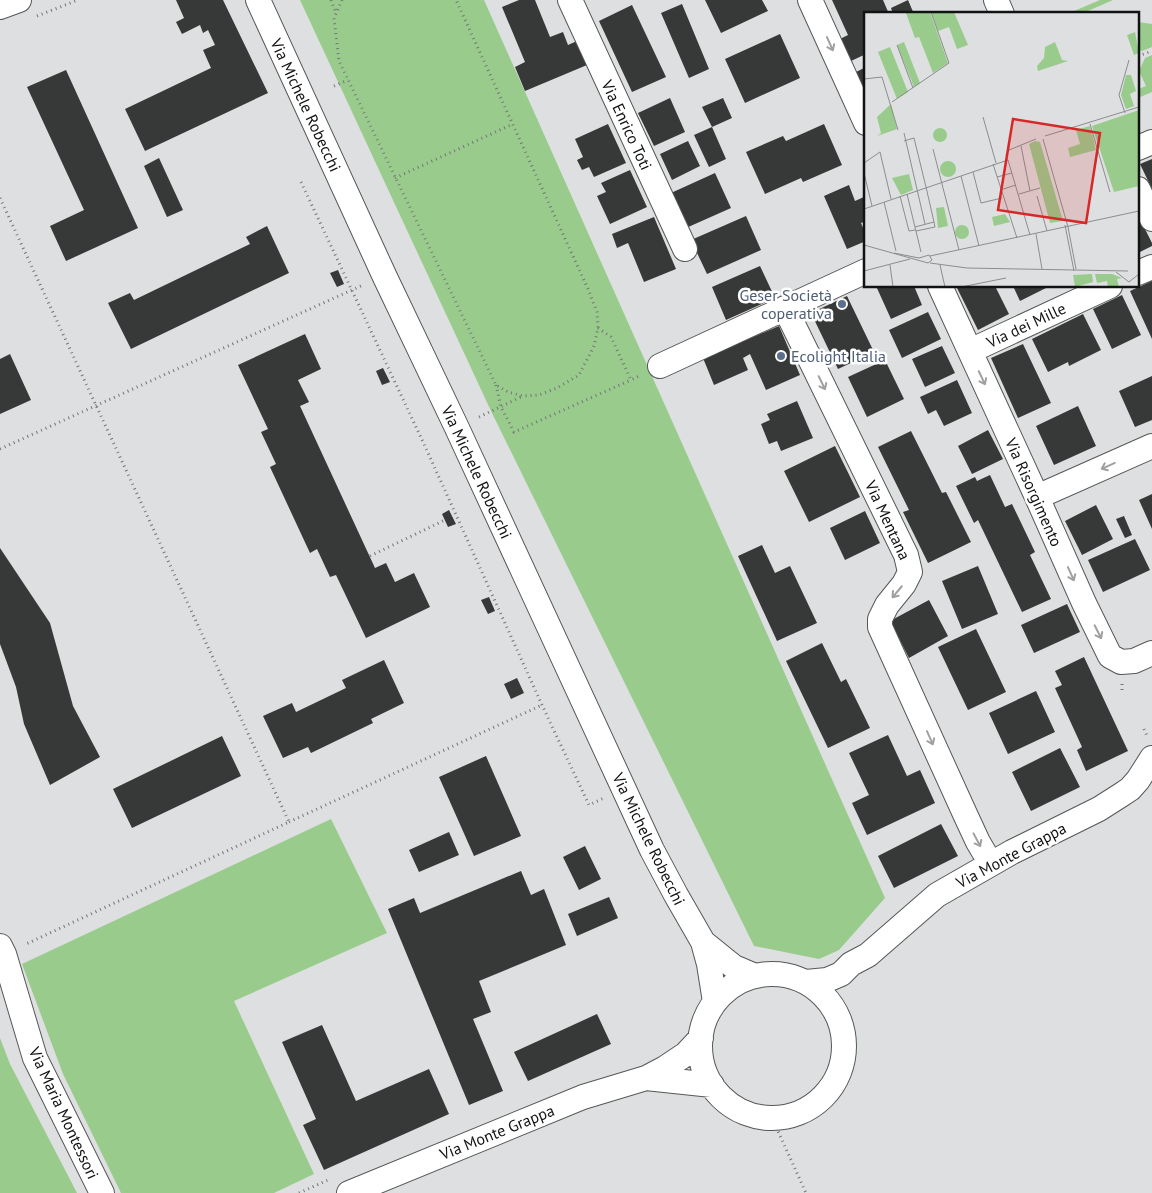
<svg xmlns="http://www.w3.org/2000/svg" width="1152" height="1193" font-family="'PT Sans',sans-serif">
	<style>
		.green { fill: #99cc8c }
		.building { fill: #373838 }
		.lines { fill: none; stroke-linecap: round; stroke-linejoin: round }
		.minor-casing { stroke: #565757; stroke-width: 26 }
		.path { stroke: #757676; stroke-width: 3; stroke-dasharray: 1 4; stroke-linecap: butt }
		.minor { stroke: #fff; stroke-width: 24 }
		.oneway { stroke: #a0a0a0 }
		.service-dot { fill: #5c6f8a; stroke: #fff; stroke-width: 2 }
		.labels { text-anchor: middle; dominant-baseline: central; stroke-width: 5; stroke-linejoin: round; paint-order: stroke }
		.street-label { font-size: 16px; fill: #111212; stroke: #fff }
		.service-label { font-size: 16px; fill: #4e5e75; stroke: #fff; text-anchor: end }
		.inset-road { fill: none; stroke: #8c8d8e; stroke-width: 1 }
		.view { fill: #d62828; fill-opacity: 0.15; stroke: #d62828; stroke-width: 2.5 }
		.inset-edge { fill: none; stroke: #111212; stroke-width: 2.5 }
	</style>
	<rect width="100%" height="100%" fill="#dedfe0"/>
	<path class="green" d="M300,0H484L885,898L839,950L819,959L754,946L491,411Z
		M1100,0H1113L1081,14H1067Z
		M1138,22L1152,24V47L1142,51L1138,50Z
		M1152,55V92L1138,98V89L1146,86L1139,71L1145,58Z
		M331,819L387,933L234,1001L314,1174L274,1193H121L63,1074L22,964Z
		M0,1038L10,1064L77,1193H0Z"/>
	<path class="building" d="M176,0H223L268,93L145,151L125,109L211,68L203,50L215,45L208,30L203,33L200,25L182,34L176,22L184,18Z
		M519,0H535L550,37L563,32L568,45L577,41L587,65L525,91L515,67L525,62L502,7Z
		M705,0H762L768,11L721,33Z
		M832,0H883L889,14H866V54L851,61L840,39L848,35Z
		M908,0L914,14H893L891,8Z
		M682,4L709,69L689,78L661,13Z
		M632,5L666,77L632,92L599,21Z
		M780,34L800,78L745,103L725,59Z
		M866,67V94L856,72Z
		M66,70L138,228L66,261L50,226L84,210L27,87Z
		M670,98L685,132L654,146L638,113Z
		M723,98L732,118L712,127L702,107Z
		M608,124L626,163L594,177L589,167L582,170L577,160L583,157L575,139Z
		M824,124L842,165L803,182L801,178L765,194L746,152L783,136L786,141Z
		M712,127L726,159L709,167L694,135Z
		M688,141L700,166L672,180L660,154Z
		M159,158L183,210L167,217L144,166Z
		M1152,159V189L1140,164Z
		M630,170L647,207L610,224L597,196L606,192L601,183Z
		M715,173L731,208L686,228L671,193Z
		M849,185L855,201L866,196V221L861,223L866,235V241L847,249L824,196Z
		M1138,215L1152,243V246L1138,253Z
		M746,216L761,250L707,274L691,240Z
		M654,217L676,269L644,282L628,243L617,248L612,234Z
		M267,226L289,273L131,349L108,303L130,293L134,300L250,244L246,237Z
		M760,266L775,298L726,320L712,287Z
		M338,270L344,284L337,287L330,273Z
		M1152,281V339L1130,291Z
		M876,286H914L922,305L891,319Z
		M956,286H995L1009,314L978,330Z
		M1013,286H1050L1020,301Z
		M1122,295L1141,335L1112,349L1093,309Z
		M847,296L874,352L838,369L811,313Z
		M928,312L941,339L902,358L889,330Z
		M1083,314L1101,350L1069,366L1068,362L1048,372L1032,339Z
		M779,326L800,375L766,390L750,354L743,358L748,370L714,385L703,358Z
		M305,334L321,369L298,380L309,402L300,406L375,568L386,563L395,582L414,573L430,607L366,638L336,575L330,577L317,549L310,553L270,467L276,464L261,432L268,429L238,365Z
		M1023,344L1051,403L1018,418L991,358Z
		M942,346L955,373L925,387L912,359Z
		M10,354L31,400L0,414V359Z
		M885,360L904,399L867,417L848,377Z
		M383,368L390,382L382,385L376,371Z
		M1152,376V420L1135,427L1119,391Z
		M957,380L972,413L944,426L936,410L928,414L920,397Z
		M797,401L813,438L781,451L777,441L769,444L761,424L770,420L767,414Z
		M1078,406L1096,446L1054,465L1036,426Z
		M988,430L1003,459L972,474L958,446Z
		M911,431L942,493L946,492L971,542L928,563L903,512L909,510L878,447Z
		M835,446L860,497L809,522L784,471Z
		M990,475L1005,507L1012,504L1035,552L1030,555L1051,599L1022,612L978,520L974,523L956,486L975,477L977,481Z
		M1152,494V529L1139,500Z
		M1096,505L1113,539L1082,555L1065,521Z
		M449,510L456,524L448,527L442,514Z
		M865,511L880,543L845,560L830,528Z
		M1124,516L1132,535L1125,538L1116,519Z
		M1135,539L1150,570L1103,592L1088,560Z
		M762,545L775,573L790,566L817,623L777,641L738,556Z
		M0,548L50,623L73,706L100,757L50,785L24,724L16,687L0,644Z
		M978,566L998,614L962,629L942,581Z
		M489,597L495,611L488,614L481,600Z
		M929,600L948,636L909,658L890,621Z
		M1067,604L1080,632L1034,653L1021,625Z
		M976,629L1006,692L968,710L938,647Z
		M822,643L841,682L846,679L870,728L828,748L786,661Z
		M1084,657L1128,751L1086,771L1077,750L1082,747L1055,688L1062,685L1055,671Z
		M384,660L404,703L371,719L373,723L311,753L308,747L283,758L263,716L292,703L296,712L346,688L342,680Z
		M517,678L524,693L511,699L504,684Z
		M1036,691L1055,732L1008,754L989,713Z
		M888,735L907,776L920,770L935,803L867,835L852,803L869,795L849,753Z
		M222,736L241,776L132,828L113,789Z
		M1060,748L1080,787L1031,811L1012,772Z
		M486,756L521,836L474,856L439,777Z
		M941,824L958,856L894,888L878,856Z
		M449,832L459,855L419,872L409,850Z
		M585,846L601,879L579,890L563,857Z
		M521,871L531,895L544,889L566,945L479,981L491,1012L473,1019L503,1091L469,1105L388,909L414,898L420,913Z
		M609,897L618,918L577,936L568,914Z
		M597,1014L611,1044L528,1081L514,1052Z
		M322,1025L356,1101L429,1069L449,1114L324,1170L303,1125L316,1119L282,1042Z"/>
	<g class="lines">
		<g class="minor-casing">
			<path id="minor" d="M258,0L384,275L457,428L652,850L676,895L703,942L709,964L715,1002
				M570,0L685,249
				M810,0L866,123
				M996,0L1002,14
				M0,7L19,0
				M1138,148L1152,142
				M1138,189L1152,219
				M1138,273L1152,267
				M940,286L1037,497L1084,603L1110,656L1121,662L1134,661L1152,653
				M785,308L906,555L910,572L904,584L887,605L880,619V627L965,814L978,842L991,864
				M970,351L1110,286
				M660,366L866,271
				M1037,497L1152,446
				M703,942L734,967L755,976
				M0,946L4,954L35,1058L102,1193
				M700 1046a72 72 0 1 1 144 0a72 72 0 1 1-144 0Z
				M806,982L827,980L841,974L851,964L868,955L937,895L1012,852L1099,809L1121,795L1130,789L1138,780L1152,758
				M646,1078L712,1085
				M349,1193L583,1097L646,1078L665,1068L686,1054L701,1038"/>
		</g>
		<path class="path" d="M331,0L336,13
			M342,0L334,18L339,61L496,385L508,392L523,396L539,395L557,388L579,375L594,346L598,328L597,312L588,289L456,0
			M37,16L78,0
			M1138,56L1152,51
			M334,86L348,80
			M395,178L513,124
			M301,182L424,444L542,705L589,805L604,798
			M0,198L289,822L24,945
			M598,328L611,337L631,380L639,376
			M496,385L501,407L514,432L631,380
			M479,417L523,396
			M0,449L363,285
			M370,556L445,520
			M1122,684V693
			M1144,729L1147,736
			M289,822L542,705
			M772,1118L806,1193
			M299,1193L328,1180"/>
		<use href="#minor" class="minor"/>
	</g>
	<defs><path id="oneway-shaft" d="M-6 0H5M1.5-3L5.5 0L1.5 3" fill="none" stroke-width="1.6" stroke-linecap="round" stroke-linejoin="round" transform="scale(1.25)"/></defs>
	<g class="oneway">
		<use href="#oneway-shaft" transform="translate(830 44) rotate(66)"/>
		<use href="#oneway-shaft" transform="translate(982 378) rotate(65)"/>
		<use href="#oneway-shaft" transform="translate(822 383) rotate(64)"/>
		<use href="#oneway-shaft" transform="translate(1108 466) rotate(156)"/>
		<use href="#oneway-shaft" transform="translate(1071 574) rotate(66)"/>
		<use href="#oneway-shaft" transform="translate(897 592) rotate(130)"/>
		<use href="#oneway-shaft" transform="translate(1098 632) rotate(63)"/>
		<use href="#oneway-shaft" transform="translate(930 738) rotate(66)"/>
		<use href="#oneway-shaft" transform="translate(977 840) rotate(62)"/>
	</g>
	<g class="service-dot">
		<circle cx="842" cy="304" r="5"/>
		<circle cx="781" cy="356" r="5"/>
	</g>
	<g class="labels">
		<g class="street-label">
			<text transform="translate(306 105) rotate(65)">Via Michele Robecchi</text>
			<text transform="translate(627 125) rotate(65)">Via Enrico Toti</text>
			<text transform="translate(1026 325) rotate(-25)">Via dei Mille</text>
			<text transform="translate(477 472) rotate(65)">Via Michele Robecchi</text>
			<text transform="translate(1034 492) rotate(66)">Via Risorgimento</text>
			<text transform="translate(888 520) rotate(65)">Via Mentana</text>
			<text transform="translate(649 839) rotate(64)">Via Michele Robecchi</text>
			<text transform="translate(1011 855) rotate(-28)">Via Monte Grappa</text>
			<text transform="translate(64 1113) rotate(65)">Via Maria Montessori</text>
			<text transform="translate(497 1132) rotate(-22)">Via Monte Grappa</text>
		</g>
		<g class="service-label">
			<text x="832" y="295">Geser Società<tspan x="832" dy="18">coperativa</tspan></text>
			<text x="791" y="356" text-anchor="start">Ecolight Italia</text>
		</g>
	</g>
	<g transform="translate(864 12)">
		<rect width="275" height="275" fill="#dedfe0"/>
		<path d="M66,0L84,51L69,61L55,25L51,26L42,1ZM67,0H90L104,33L93,37L85,15L74,19ZM271,20L275,41L270,43L263,23ZM40,30L56,71L50,75L33,33ZM191,30L198,48L204,49L174,59L173,54L180,46L181,35ZM26,35L44,80L33,87L14,40ZM262,63H267L272,79L266,82L270,94L262,97L257,83ZM27,92L33,117L13,124L17,121L13,105ZM275,98V174L250,180L228,114ZM226,114L232,138L206,145L204,136L216,132L212,118ZM69 123a7 7 0 1 1 14 0a7 7 0 1 1-14 0ZM171,129L176,130L199,209L186,211L165,132ZM76 157a8 8 0 1 1 16 0a8 8 0 1 1-16 0ZM45,162L49,178L37,183L28,166ZM80,195L84,214L74,216L72,196ZM141,202L146,210L130,214L128,205ZM91 220a7 7 0 1 1 14 0a7 7 0 1 1-14 0ZM228,262L229,270L211,275L209,263ZM248,262L258,266L253,267L255,275H244L243,269L233,271L231,262Z" fill="#99cc8c"/>
		<path class="inset-road" d="M33,33L49,76M0,67L18,65L34,118M28,90L85,51L67,0M261,101L255,83L265,48M119,105L132,151M226,112L246,180M40,121L61,212M181,124L275,95M179,127L204,215L212,257M40,129L50,126L62,175M157,134L166,179M69,137L95,238M142,143L145,138L172,127M0,151L16,140L27,187M129,152L153,226M109,160L117,191L138,186M0,161L8,194M97,164L115,234M133,165L148,161M62,175L70,210M136,178L152,173M43,182L57,240M155,182L176,176M36,184L45,219L51,218M173,184L183,219M20,190L32,239M0,197L144,148L166,223M201,213L210,259M51,215L70,210L71,215L52,219M172,222L178,257M0,233L64,251L68,248L65,243L55,246L30,241M66,244L275,199M66,251L103,256L264,259M26,253L29,275M76,253L81,275M0,259L46,247M252,260L265,270L275,262M97,275L142,266"/>
		<path class="view" d="M149,107L236,121L222,211L134,198Z"/>
		<rect width="275" height="275" class="inset-edge"/>
	</g>
</svg>
